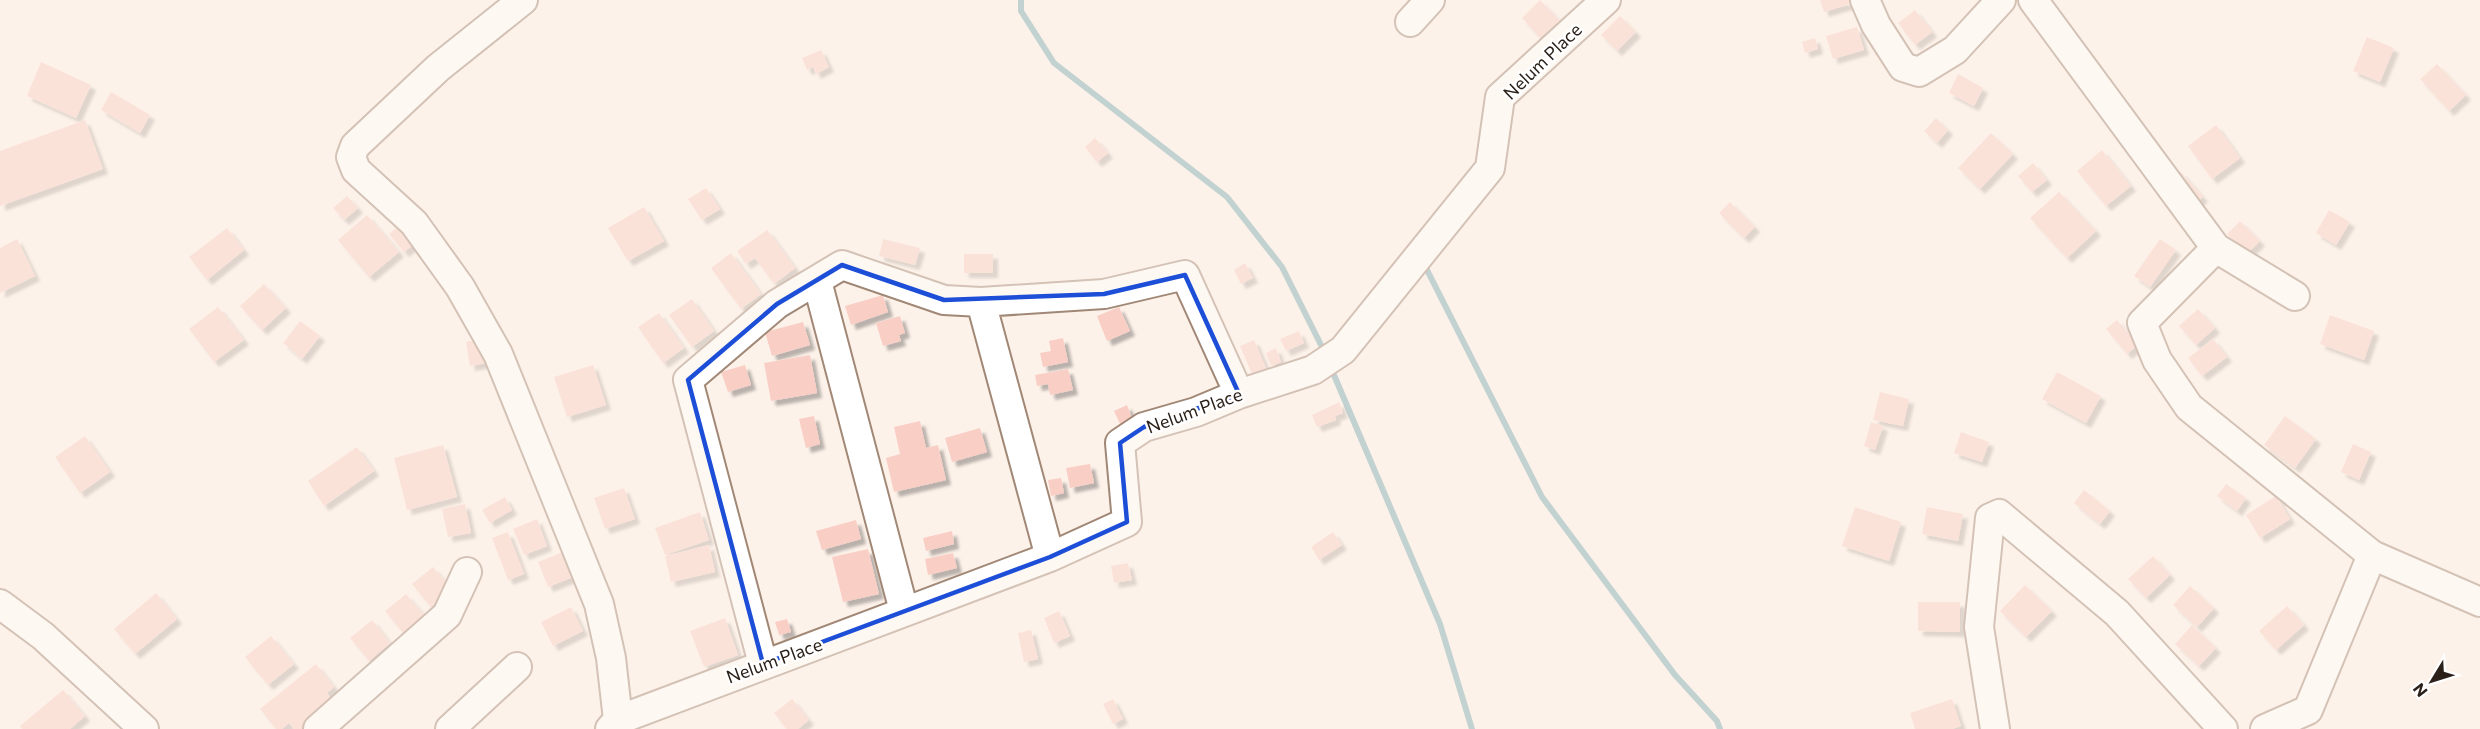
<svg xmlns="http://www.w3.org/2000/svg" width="2480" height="729" font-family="Commissioner,sans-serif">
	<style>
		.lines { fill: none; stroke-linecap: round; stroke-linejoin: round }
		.stream { stroke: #79aab4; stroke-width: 6 }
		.building { fill: #f9cec5; filter: url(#shadow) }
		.minor-casing { stroke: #a18876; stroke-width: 32 }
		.minor { stroke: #fff; stroke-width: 28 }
		.marked { fill: none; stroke: #1d4ed8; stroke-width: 4.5; stroke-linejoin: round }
		.labels { text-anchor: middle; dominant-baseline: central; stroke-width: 5; stroke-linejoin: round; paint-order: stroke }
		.street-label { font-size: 18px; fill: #2b211a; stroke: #fff }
	</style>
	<defs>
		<filter id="shadow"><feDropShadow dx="5" dy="5" stdDeviation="1.5" flood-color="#0004"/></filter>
	</defs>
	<rect width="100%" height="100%" fill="#fdf2ea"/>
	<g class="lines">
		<path class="stream" d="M1021,0V11L1054,63L1227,197L1282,267L1325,353
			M1424,264L1542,497L1675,675L1717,721L1720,729
			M1331,368L1440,624L1472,729"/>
	</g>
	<path class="building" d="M1540,0L1566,27L1554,38L1548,31L1540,38L1522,18Z
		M1820,0H1849L1850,4L1824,12Z
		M1915,10L1932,32L1915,45L1898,23Z
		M1620,16L1636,32L1617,51L1601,35Z
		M1857,27L1864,50L1833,59L1826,36Z
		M2367,37L2394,48L2380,82L2353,71Z
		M1815,38L1818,49L1805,53L1802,42Z
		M821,50L829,67L816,74L813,67L807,70L802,58Z
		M41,62L91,85L76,118L27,96Z
		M2437,64L2466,95L2449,111L2420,79Z
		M1958,74L1983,88L1974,106L1949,93Z
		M111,92L150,115L140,133L101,110Z
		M1936,118L1948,130L1937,143L1924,131Z
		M85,120L103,169L0,206V151Z
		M2216,125L2240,158L2212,179L2188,146Z
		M1991,133L2013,154L1980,189L1958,168Z
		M1095,138L1108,153L1097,162L1085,147Z
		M2102,150L2131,186L2106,206L2077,171Z
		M2033,163L2047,180L2032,192L2018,176Z
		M2180,171L2203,197L2192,206L2170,180Z
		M706,188L720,209L702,220L688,199Z
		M2059,192L2096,231L2067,258L2030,218Z
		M347,196L358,208L344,220L333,208Z
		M1730,202L1755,227L1744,238L1719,213Z
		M644,207L664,241L628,261L608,228Z
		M2329,210L2350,222L2336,245L2316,233Z
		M367,215L399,252L369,277L338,240Z
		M2240,221L2260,241L2247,254L2227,234Z
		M401,224L416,243L404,252L389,234Z
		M227,228L244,250L207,280L189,257Z
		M767,230L795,268L774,284L755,258L746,264L737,251Z
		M17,239L35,276L0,293V248Z
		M883,239L920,248L915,265L879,256Z
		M2160,239L2176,250L2150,287L2134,276Z
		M731,253L761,294L741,309L711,268Z
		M964,254H993V273H964Z
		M1245,263L1253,278L1241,284L1234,270Z
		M264,284L286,308L262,330L240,306Z
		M883,295L888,312L851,325L845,306Z
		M692,299L714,331L692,347L669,315Z
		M218,307L244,340L214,362L189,329Z
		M1119,307L1130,331L1107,341L1097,316Z
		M2198,309L2215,328L2196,345L2179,326Z
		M659,313L684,348L663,363L638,327Z
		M2330,315L2374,331L2364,360L2320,344Z
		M900,316L905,333L899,335L901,341L883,346L876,323Z
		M2117,320L2138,345L2127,354L2106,329Z
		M300,321L320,336L302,359L283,343Z
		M803,322L810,345L772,356L765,332Z
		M1299,331L1304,343L1286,351L1280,339Z
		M487,338L492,362L470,366L466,342Z
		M1063,338L1068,362L1043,367L1040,353L1051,351L1049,341Z
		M2213,339L2227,357L2202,376L2188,358Z
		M1254,340L1268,373L1254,379L1240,346Z
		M1276,348L1281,362L1271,366L1266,353Z
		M810,355L817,393L771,401L764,363Z
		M593,365L606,405L567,417L554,377Z
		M745,365L751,385L728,392L721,372Z
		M1068,369L1073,390L1050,395L1048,384L1037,386L1035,375Z
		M2057,372L2101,396L2086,423L2042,399Z
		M1880,392L1909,399L1903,426L1873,420Z
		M1339,402L1343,413L1335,416L1336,420L1317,427L1312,415Z
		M1127,405L1133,421L1121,426L1114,411Z
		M814,416L820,444L806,448L799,419Z
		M2285,416L2316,439L2295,468L2264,445Z
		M920,421L926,448L938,445L946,480L894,492L886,458L900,454L894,427Z
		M1871,422L1883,426L1875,450L1864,446Z
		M980,428L987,452L952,462L945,438Z
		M1961,432L1989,442L1982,462L1954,453Z
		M85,436L110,472L80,493L55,457Z
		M2353,444L2371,452L2359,480L2341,472Z
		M443,445L457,497L407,510L394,458Z
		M357,447L374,471L324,506L308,481Z
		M1090,464L1094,483L1070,488L1066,468Z
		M1061,478L1064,493L1051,496L1048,480Z
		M2226,484L2246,498L2237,511L2217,496Z
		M624,488L635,519L605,529L594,498Z
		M2084,490L2110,511L2100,524L2074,503Z
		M2276,496L2290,519L2260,538L2246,515Z
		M505,497L512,510L490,523L482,510Z
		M465,504L471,533L448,537L442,509Z
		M1855,507L1901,522L1889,561L1842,546Z
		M1927,507L1963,514L1958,541L1922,534Z
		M700,512L709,540L665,555L655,528Z
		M537,519L547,546L524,555L513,529Z
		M856,520L861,539L822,550L816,531Z
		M952,531L954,544L926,551L923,538Z
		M508,532L524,574L508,580L492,538Z
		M1333,532L1342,545L1319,560L1311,547Z
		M709,545L715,572L671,582L665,556Z
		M868,549L879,594L843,602L832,557Z
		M563,552L573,577L548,587L538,562Z
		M953,553L957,568L928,575L925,559Z
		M2153,556L2170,575L2146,598L2128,579Z
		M1128,563L1132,580L1114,583L1111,566Z
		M433,567L452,589L431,607L412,584Z
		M2025,585L2052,611L2026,637L2000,611Z
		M2190,586L2214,608L2197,627L2173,605Z
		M156,593L177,619L135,654L114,629Z
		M406,594L425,616L404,634L385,611Z
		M1918,602H1960V632L1918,631Z
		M2287,606L2304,625L2276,650L2259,631Z
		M571,607L583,631L553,646L541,622Z
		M1059,611L1070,636L1054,643L1044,618Z
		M725,618L738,655L704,667L690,631Z
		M787,619L791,632L779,635L775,622Z
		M372,620L390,643L369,661L350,638Z
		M2192,625L2216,648L2199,666L2175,644Z
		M1031,630L1038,659L1024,662L1018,633Z
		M271,636L294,664L268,685L245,657Z
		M316,664L334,687L327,693L336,705L307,729H294L289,723L282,729H276L260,709Z
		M63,690L85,716L70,729H22L20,726Z
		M792,699L809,720L798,729H787L774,713Z
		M1113,699L1123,719L1113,724L1103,704Z
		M1952,699L1961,726L1952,729H1915L1910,713Z"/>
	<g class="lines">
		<g class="minor-casing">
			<path id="minor" d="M523,0L438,68L355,146L351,157L356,170L414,223L460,287L498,354L599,604L611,658L618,720
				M1865,0L1876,25L1903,67L1919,72L1955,50L2001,0
				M2033,0L2216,248
				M1410,22L1430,0
				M817,281L904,611
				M2295,296L2216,248L2142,323L2157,360L2189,407L2372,555L2480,602
				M981,302L1050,557
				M0,604L43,636L144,729
				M763,664L688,380L777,304L842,265L944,300L981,302L1104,294L1185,275L1239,394
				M318,729L447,615L467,572
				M450,729L517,667
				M610,729L618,720L1050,557L1127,522L1120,443L1144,427L1196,412L1239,394L1313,370L1343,350L1490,168L1500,97L1606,0
				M1995,729L1979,627L1990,518L1999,514L2117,613L2223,729
				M2265,729L2308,710L2372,555"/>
		</g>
		<use href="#minor" class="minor"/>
	</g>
	<path d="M0 0H2480V729H0ZM842,265L944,300L1104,294L1185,275L1239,394L1144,427L1120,443L1127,522L1050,557L763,664L688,380L777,304Z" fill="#fdf2ea" fill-opacity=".55" fill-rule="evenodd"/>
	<path class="marked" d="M842,265L944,300L1104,294L1185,275L1239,394L1144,427L1120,443L1127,522L1050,557L763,664L688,380L777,304Z"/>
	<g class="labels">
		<g class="street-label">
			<text transform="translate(1542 61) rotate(-44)">Nelum Place</text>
			<text transform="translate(1194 410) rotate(-20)">Nelum Place</text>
			<text transform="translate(774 660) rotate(-20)">Nelum Place</text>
		</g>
	</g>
	<g transform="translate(2432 681) rotate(232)" stroke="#ffffff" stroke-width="4.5" paint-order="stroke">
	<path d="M0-4.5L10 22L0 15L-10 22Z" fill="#2b211a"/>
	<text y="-9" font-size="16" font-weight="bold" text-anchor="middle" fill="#2b211a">N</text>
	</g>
</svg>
